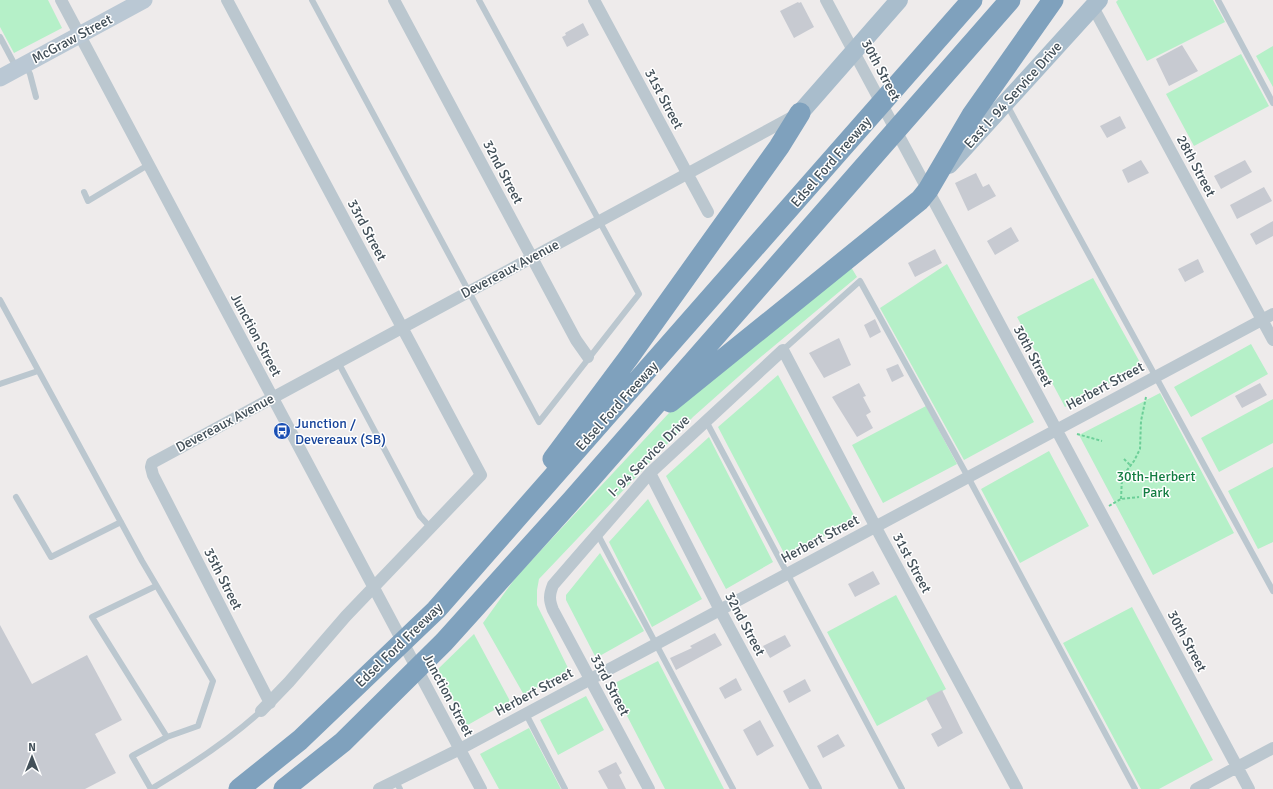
<svg xmlns="http://www.w3.org/2000/svg" width="1273" height="789" font-family="Signika,sans-serif">
	<style>
		.green { fill: #b5f0c8 }
		.building { fill: #c7cad1 }
		.lines { fill: none; stroke-linecap: round; stroke-linejoin: round }
		.path { stroke: #6ccf98; stroke-width: 2; stroke-dasharray: 3 2; stroke-linecap: butt }
		.lane { stroke: #bbc7cf; stroke-width: 6 }
		.street { stroke: #bbc7cf; stroke-width: 12 }
		.secondary { stroke: #bac8d4; stroke-width: 17 }
		.primary { stroke: #a9bdcc; stroke-width: 18 }
		.highway { stroke: #7fa1bd; stroke-width: 21 }
		.labels { text-anchor: middle; dominant-baseline: central; stroke-width: 3; stroke-linejoin: round; paint-order: stroke }
		.street-label { font-size: 14px; fill: #435059; stroke: #fff }
		.transit-label { font-size: 14px; fill: #164399; stroke: #fff; text-anchor: start }
		.park-label { font-size: 14px; fill: #127c41; stroke: #fff }
	</style>
	<rect width="100%" height="100%" fill="#eeebeb"/>
	<path class="green" d="M0,0H48L62,28L14,53L0,27Z
		M1118,0H1213L1225,22L1147,61L1116,2Z
		M1273,46V87L1256,56Z
		M1241,54L1269,106L1194,146L1166,94Z
		M947,264L1034,422L964,460L880,308Z
		M851,267L857,277L756,361L693,417L539,579L537,590V605L569,670L524,695L483,623L516,577L669,413L747,347Z
		M1093,278L1142,366L1065,407L1017,317Z
		M1251,344L1268,374L1191,417L1174,387Z
		M778,375L856,519L786,557L718,427Z
		M1160,393L1234,533L1153,575L1079,435Z
		M1273,399V443L1219,472L1201,438Z
		M926,406L957,464L883,503L852,445Z
		M709,437L773,562L726,589L666,476Z
		M1049,451L1089,526L1020,563L981,489Z
		M1273,467V542L1258,549L1228,491Z
		M648,499L702,599L652,627L609,542Z
		M600,553L644,631L596,658L566,600V595Z
		M896,595L946,689L877,726L827,632Z
		M1132,607L1213,760L1159,789H1141L1063,643Z
		M474,634L510,701L466,726L438,669Z
		M658,661L724,789H665L611,685Z
		M586,696L604,730L558,755L540,720Z
		M529,728L561,789H499L480,754Z"/>
	<path class="building" d="M798,2L799,3L801,2L814,27L794,38L780,11Z
		M583,23L589,35L567,47L562,37L566,35L565,33Z
		M1182,45L1198,71L1169,86L1156,59Z
		M1120,116L1126,128L1107,138L1100,126Z
		M1141,160L1149,173L1128,183L1122,170Z
		M1245,160L1252,172L1221,189L1214,176Z
		M976,173L983,187L989,184L996,196L968,211L955,183Z
		M1264,187L1272,201L1237,219L1230,205Z
		M1273,221V236L1256,245L1250,234Z
		M1011,227L1019,241L995,255L987,241Z
		M935,249L942,263L915,277L908,263Z
		M1198,259L1204,272L1185,282L1178,269Z
		M875,319L881,332L870,338L864,325Z
		M839,338L851,365L824,378L809,353Z
		M898,364L904,376L892,382L886,369Z
		M859,383L866,396L863,397L871,412L866,415L873,428L857,437L832,397Z
		M1260,383L1267,395L1242,408L1235,396Z
		M873,571L880,584L855,597L848,584Z
		M0,625L32,684L87,655L122,720L95,734L116,773L85,789H0Z
		M715,633L722,645L676,670L670,658L692,648L690,646Z
		M785,635L791,646L770,658L763,646Z
		M736,678L742,690L725,699L719,688Z
		M805,679L811,691L789,703L783,691Z
		M942,690L963,733L938,747L931,734L942,728L926,698Z
		M760,720L774,746L757,756L743,730Z
		M838,734L845,746L823,758L817,746Z
		M616,762L622,773L619,775L626,789H608L598,771Z"/>
	<g class="lines">
		<path class="path" d="M1077,434L1102,441
			M1124,459L1130,465
			M1121,499L1122,477L1134,461L1140,449L1141,421L1146,397
			M1109,506L1121,499L1139,497"/>
		<path class="lane" d="M312,0L539,422L639,294L479,0
			M1218,0L1273,103
			M0,37L16,67
			M26,66L30,74L36,97
			M1007,105L1273,591
			M84,192L88,201L148,165
			M0,300L142,561L213,681L198,726L167,737L92,617L156,586
			M783,350L860,281L968,477L1135,789
			M338,362L420,516L430,527
			M0,384L38,371
			M706,421L902,789
			M16,497L51,557L121,522
			M597,533L733,789
			M526,714L565,789
			M396,781L400,789
			M151,789C190,766 227,742 261,711
			M151,789L132,756L167,737"/>
		<path class="street" d="M61,0L481,789
			M227,0L481,475L346,616L289,682L261,711
			M394,0L576,340L588,357
			M594,0L708,212
			M826,0L1249,789
			M1093,7L1273,340
			M650,473L720,610L816,789
			M270,703L153,475L151,467L152,463L794,116
			M379,789L460,749L1273,314
			M649,789L553,610C549,600 549,595 553,585L650,473L783,350L882,539L1017,789
			M1196,789L1273,748"/>
		<path class="secondary" d="M0,78L144,0"/>
		<path class="primary" d="M800,113L899,0
			M949,165L1099,0"/>
		<path class="highway" d="M670,402L920,200L928,190L972,115L1053,0
			M553,459L629,357L779,147L800,113
			M239,789L300,740L436,610L972,0
			M284,789L343,742L444,642L572,500L1010,0"/>
	</g>
	<defs>
		<g id="bus-disc" transform="scale(0.9)"><circle r="9.5" fill="#1a4fb4" stroke="#fff"/><path d="M-5-6H5V4H4V6H2V4H-2V6H-4V4H-5ZM-3.5-4V0h7V-4ZM-3.5 1.2v1.5H-2V1.2ZM2 1.2v1.5H3.5V1.2Z" fill="#fff"/></g>
	</defs>
	<g fill-rule="evenodd">
		<use href="#bus-disc" x="282" y="431"/>
	</g>
	<g class="labels">
		<g class="street-label">
			<text transform="translate(72 39) rotate(-28)">McGraw Street</text>
			<text transform="translate(881 70) rotate(62)">30th Street</text>
			<text transform="translate(1013 95) rotate(-48)">East I- 94 Service Drive</text>
			<text transform="translate(664 99) rotate(62)">31st Street</text>
			<text transform="translate(831 162) rotate(-49)">Edsel Ford Freeway</text>
			<text transform="translate(1196 166) rotate(62)">28th Street</text>
			<text transform="translate(503 172) rotate(62)">32nd Street</text>
			<text transform="translate(367 230) rotate(62)">33rd Street</text>
			<text transform="translate(510 269) rotate(-28)">Devereaux Avenue</text>
			<text transform="translate(256 335) rotate(62)">Junction Street</text>
			<text transform="translate(1033 356) rotate(62)">30th Street</text>
			<text transform="translate(1105 386) rotate(-28)">Herbert Street</text>
			<text transform="translate(617 406) rotate(-48)">Edsel Ford Freeway</text>
			<text transform="translate(225 423) rotate(-28)">Devereaux Avenue</text>
			<text transform="translate(649 456) rotate(-45)">I- 94 Service Drive</text>
			<text transform="translate(820 539) rotate(-28)">Herbert Street</text>
			<text transform="translate(912 563) rotate(62)">31st Street</text>
			<text transform="translate(223 579) rotate(63)">35th Street</text>
			<text transform="translate(745 624) rotate(62)">32nd Street</text>
			<text transform="translate(1187 641) rotate(62)">30th Street</text>
			<text transform="translate(399 645) rotate(-44)">Edsel Ford Freeway</text>
			<text transform="translate(610 685) rotate(62)">33rd Street</text>
			<text transform="translate(534 692) rotate(-28)">Herbert Street</text>
			<text transform="translate(448 695) rotate(62)">Junction Street</text>
		</g>
		<g class="transit-label">
			<text x="295" y="423">Junction /<tspan x="295" dy="16">Devereaux (SB)</tspan></text>
		</g>
		<g class="park-label">
			<text x="1156" y="476">30th-Herbert<tspan x="1156" dy="16">Park</tspan></text>
		</g>
	</g>
	<g transform="translate(32 757)" stroke="#ffffff" stroke-width="3" paint-order="stroke">
	<path d="M0-3L7 15L0 10L-7 15Z" fill="#435059"/>
	<text y="-6" font-size="11" font-weight="bold" text-anchor="middle" fill="#435059">N</text>
	</g>
</svg>
